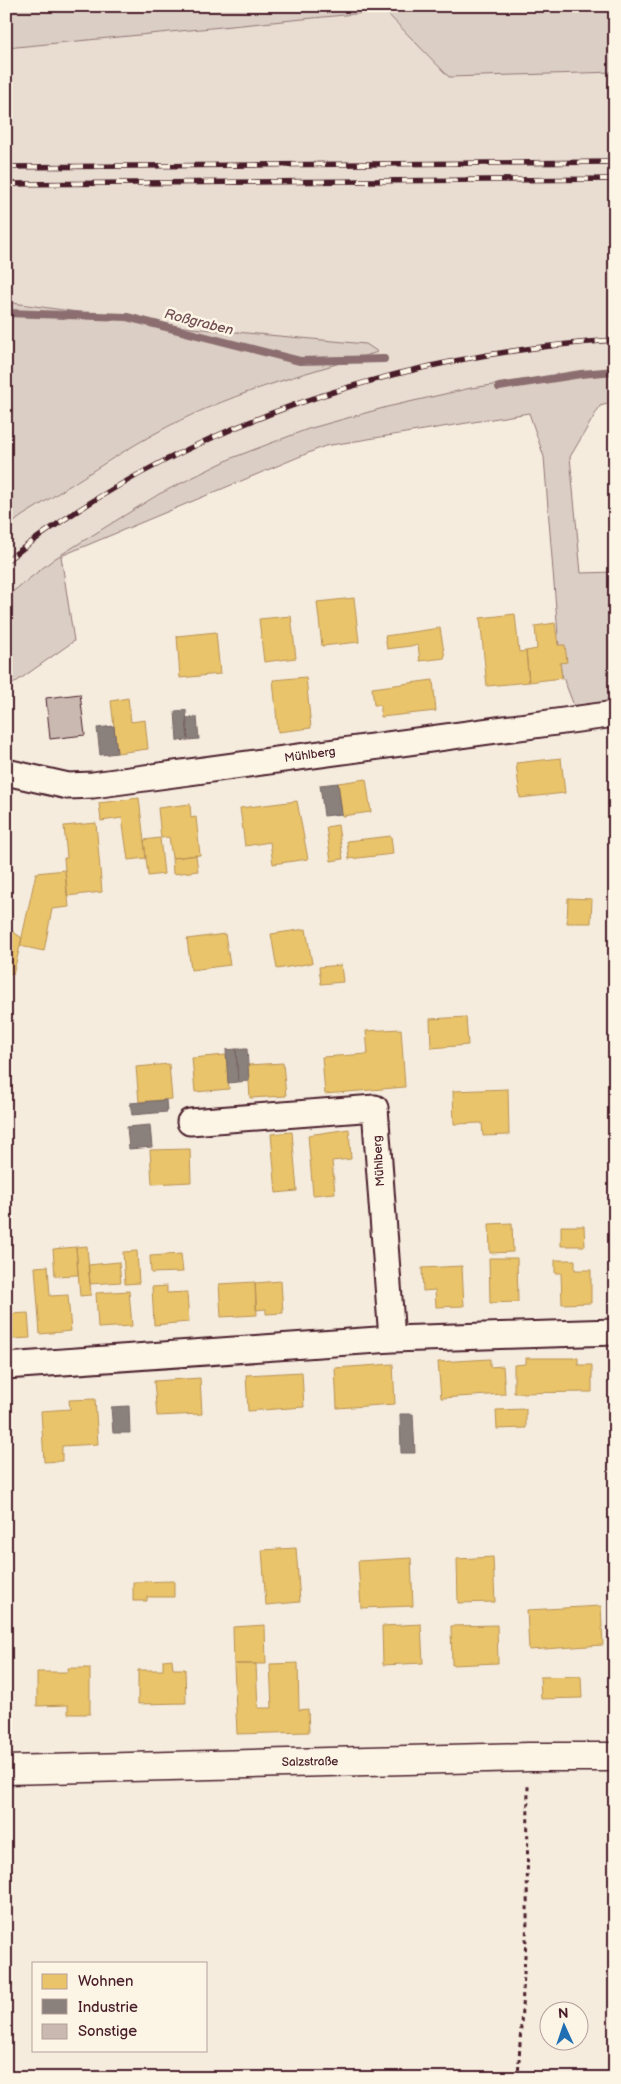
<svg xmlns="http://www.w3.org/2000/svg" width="621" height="2084" font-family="'Balsamiq Sans',sans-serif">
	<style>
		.built { fill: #e8ddd0 }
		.green { fill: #dbcec4; stroke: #927678 }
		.homes { fill: #e9c46a; stroke: #b99257 }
		.industry { fill: #8a817c; stroke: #776464 }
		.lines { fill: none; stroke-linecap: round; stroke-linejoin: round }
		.stream { stroke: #8c6e70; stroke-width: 8 }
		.building { fill: #cab9b1; stroke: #4a1f2b }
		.street-casing { stroke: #4a1f2b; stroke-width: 29 }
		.secondary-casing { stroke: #4a1f2b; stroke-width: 31 }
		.path { stroke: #4a1f2b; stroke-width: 3; stroke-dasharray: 4 4; stroke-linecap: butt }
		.street { stroke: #fcf5e5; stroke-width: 25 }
		.secondary { stroke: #fcf5e5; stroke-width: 28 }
		.rail-casing { stroke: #4a1f2b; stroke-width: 5.5 }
		.rail { stroke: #fcf5e5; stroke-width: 4; stroke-dasharray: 11; stroke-linecap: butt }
		.labels { text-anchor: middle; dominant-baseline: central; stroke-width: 5; stroke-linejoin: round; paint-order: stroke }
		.street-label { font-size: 12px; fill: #4a1f2b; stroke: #fcf5e5 }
		.water-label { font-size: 14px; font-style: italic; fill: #704d53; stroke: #fcf5e5 }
	</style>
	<rect width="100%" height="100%" fill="#f5ecde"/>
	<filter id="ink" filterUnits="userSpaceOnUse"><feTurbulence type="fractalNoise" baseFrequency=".02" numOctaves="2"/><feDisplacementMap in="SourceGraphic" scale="10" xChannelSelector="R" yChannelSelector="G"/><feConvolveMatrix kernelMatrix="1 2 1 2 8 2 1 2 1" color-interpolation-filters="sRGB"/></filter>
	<g filter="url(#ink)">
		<path class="built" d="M385,11L449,77L615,72V368L471,388L308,429L232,458L158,494L54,559L6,597V528L22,516L155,433L220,403L291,377L377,352L365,344L192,328L6,302V48Z"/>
		<path class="green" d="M6,6H615V72L449,77L385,11L6,48Z
			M6,302L192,328L366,344L378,352C302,374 224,395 154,434C109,459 66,489 22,516L6,528Z
			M615,368V402L600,406L570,457L581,573L615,572V711L578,716L561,672L544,457L529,413L325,446L61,556L74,641L6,689V597L54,559L159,494L232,458L308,429L387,407L471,388Z"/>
		<path class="homes" d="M354,598L359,642L322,646L317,602Z
			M515,614L519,652L526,651L529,682L487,686L480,618Z
			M291,616L296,658L264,662L259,619Z
			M555,623L558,645H565L567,662L560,663L562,678L529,682L526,651L537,649L535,626Z
			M440,628L445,658L420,661L418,645L387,649L385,636Z
			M216,632L220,674L180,678L177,636Z
			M306,677L311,728L278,732L273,680Z
			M433,680L436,711L381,717L380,705H374L372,688Z
			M128,698L131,722L145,720L148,749L117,753L111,701Z
			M561,758L565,793L520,798L516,763Z
			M366,779L371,812L342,816L338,783Z
			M139,798L146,858L128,860L122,818L101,821L99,803Z
			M297,801L308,859L273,864L270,842L245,846L240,808Z
			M190,804L191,818L196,817L200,855L172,858L169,837L161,838L158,808Z
			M96,823L102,892L67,896L64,858H67L64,826Z
			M338,825L343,859L331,861L326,827Z
			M391,836L393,854L349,859L347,841Z
			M160,838L164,874L148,876L144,840Z
			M196,855L198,871L173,874L172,858Z
			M65,870L69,907L52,909L44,951L20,946L36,873Z
			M568,898L592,899L591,923H567Z
			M306,929L312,963L277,969L271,934Z
			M12,931L22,938L13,975L6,971V940Z
			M225,934L230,965L191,970L187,939Z
			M341,965L343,982L321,984L319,967Z
			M466,1017L468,1045L431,1048L430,1019Z
			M401,1029L405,1087L325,1094L322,1057L368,1054L366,1031Z
			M226,1055L229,1089L195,1092L192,1058Z
			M283,1063L286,1096L250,1098L248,1065Z
			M169,1064L172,1099L139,1102L136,1067Z
			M508,1089L509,1135L483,1136L482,1123L454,1124L453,1091Z
			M349,1129L351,1159L332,1161L335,1193L313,1195L308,1135Z
			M292,1132L297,1191L276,1193L271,1134Z
			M190,1149L191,1182L152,1184L150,1150Z
			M512,1223L513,1252L490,1253L489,1224Z
			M561,1226H584L585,1246H561Z
			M87,1246L91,1295L80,1296L76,1247Z
			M76,1247L78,1275L55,1276L53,1249Z
			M137,1251L139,1283L125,1284L123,1252Z
			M181,1254L183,1272L151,1273L150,1256Z
			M489,1258H517L518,1302L490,1303Z
			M555,1260H575V1270H591V1303L562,1304L561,1273H555Z
			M119,1262L121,1282L90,1284L88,1265Z
			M48,1266L50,1296L68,1295L71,1331L40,1334L35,1267Z
			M462,1266L464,1306L436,1307L435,1290L423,1291L422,1268Z
			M281,1281L283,1313L266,1314V1309L256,1310L255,1283Z
			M255,1282L257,1315L221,1317L219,1284Z
			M167,1286V1293L187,1292L189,1322L154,1325L152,1287Z
			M129,1291L132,1326L98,1328L96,1293Z
			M28,1313L30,1338L12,1339L10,1314Z
			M526,1358H578V1365H592V1392L514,1393V1365L526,1364Z
			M490,1359V1367L503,1366L505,1394L441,1398L438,1362Z
			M393,1364L395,1404L337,1408L335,1368Z
			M302,1372L304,1407L248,1411L246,1375Z
			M200,1378L202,1414L157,1416L154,1381Z
			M95,1399L98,1444L62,1446V1461L44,1462L41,1411L70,1409L69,1400Z
			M526,1409V1428L497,1429L496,1410Z
			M296,1548L300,1602L266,1605L262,1550Z
			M493,1557L495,1602L458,1603L457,1559Z
			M411,1558L413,1606L361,1608L358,1561Z
			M174,1581V1597H147V1601H133V1582Z
			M601,1606L603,1645L529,1650L527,1610Z
			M421,1624L423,1663L383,1665L382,1626Z
			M265,1625L266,1664H234L233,1627Z
			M497,1625L498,1663L452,1665L451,1626Z
			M172,1659L173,1669H185L186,1703L138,1704V1670H163V1660Z
			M298,1663L299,1710L308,1709L309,1732L237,1734L234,1664H256L258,1708H272L270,1664Z
			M68,1668H90V1714H68V1705L37,1706V1672H68Z
			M581,1676L582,1698L541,1699L540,1677Z"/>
		<path class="industry" d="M186,710L188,740L177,741L175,711Z
			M197,717L199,739L188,740L186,718Z
			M114,726L117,753L100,755L97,728Z
			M338,783L342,814L324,816L320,785Z
			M236,1049H247L249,1081L238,1082Z
			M236,1049L238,1082L228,1083L226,1050Z
			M166,1100L167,1112L132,1115L130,1103Z
			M150,1125L152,1147L129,1149L127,1127Z
			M129,1406L130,1433H113L111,1407Z
			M400,1414H413L415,1453H401Z"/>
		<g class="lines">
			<path class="stream" d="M6,313L127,317L300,361L384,359
				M499,387L581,374L615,371"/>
		</g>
		<path class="building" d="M80,694L85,735L50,739L46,698Z"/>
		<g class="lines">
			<g class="street-casing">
				<path id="street" d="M6,772L68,786L93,785L615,714
					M190,1122L375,1108L392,1339
					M6,1366L392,1339L615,1332"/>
			</g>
			<g class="secondary-casing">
				<path id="secondary" d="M6,1770L529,1757H615"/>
			</g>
			<path class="path" d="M518,2078L527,1921L528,1784"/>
			<use href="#street" class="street"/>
			<use href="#secondary" class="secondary"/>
			<g class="rail-casing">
				<path id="rail" d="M6,167L615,162
					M6,184L615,179
					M6,561C183,425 393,355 615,340"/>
			</g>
			<use href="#rail" class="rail"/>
		</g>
	</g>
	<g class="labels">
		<g class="street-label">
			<text transform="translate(310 755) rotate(-8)">Mühlberg</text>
			<text transform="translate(379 1161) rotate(-94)">Mühlberg</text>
			<text transform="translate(310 1762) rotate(-1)">Salzstraße</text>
		</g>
		<g class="water-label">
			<text transform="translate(199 322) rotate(14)">Roßgraben</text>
		</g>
	</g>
	<rect width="621" height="2084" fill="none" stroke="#fcf5e5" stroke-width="25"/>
	<rect x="12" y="12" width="596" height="2059" fill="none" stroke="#4a1f2b" stroke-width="2" filter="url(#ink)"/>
	<rect x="32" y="1962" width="175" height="90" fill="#fcf5e5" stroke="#b59f9b"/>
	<rect x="42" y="1974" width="25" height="15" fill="#e9c46a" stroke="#b59f9b"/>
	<text x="78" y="1986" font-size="15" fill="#4a1f2b">Wohnen</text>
	<rect x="42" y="1999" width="25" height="15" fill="#8a817c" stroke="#b59f9b"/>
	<text x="78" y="2012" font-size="15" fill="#4a1f2b">Industrie</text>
	<rect x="42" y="2024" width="25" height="15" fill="#cab9b1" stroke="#b59f9b"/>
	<text x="78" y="2036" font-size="15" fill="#4a1f2b">Sonstige</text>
	<g transform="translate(564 2026) rotate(357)"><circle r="24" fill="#fcf5e5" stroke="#b59f9b"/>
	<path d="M0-4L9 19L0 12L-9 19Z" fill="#1f6fb2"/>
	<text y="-8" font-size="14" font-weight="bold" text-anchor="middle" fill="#4a1f2b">N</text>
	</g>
</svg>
